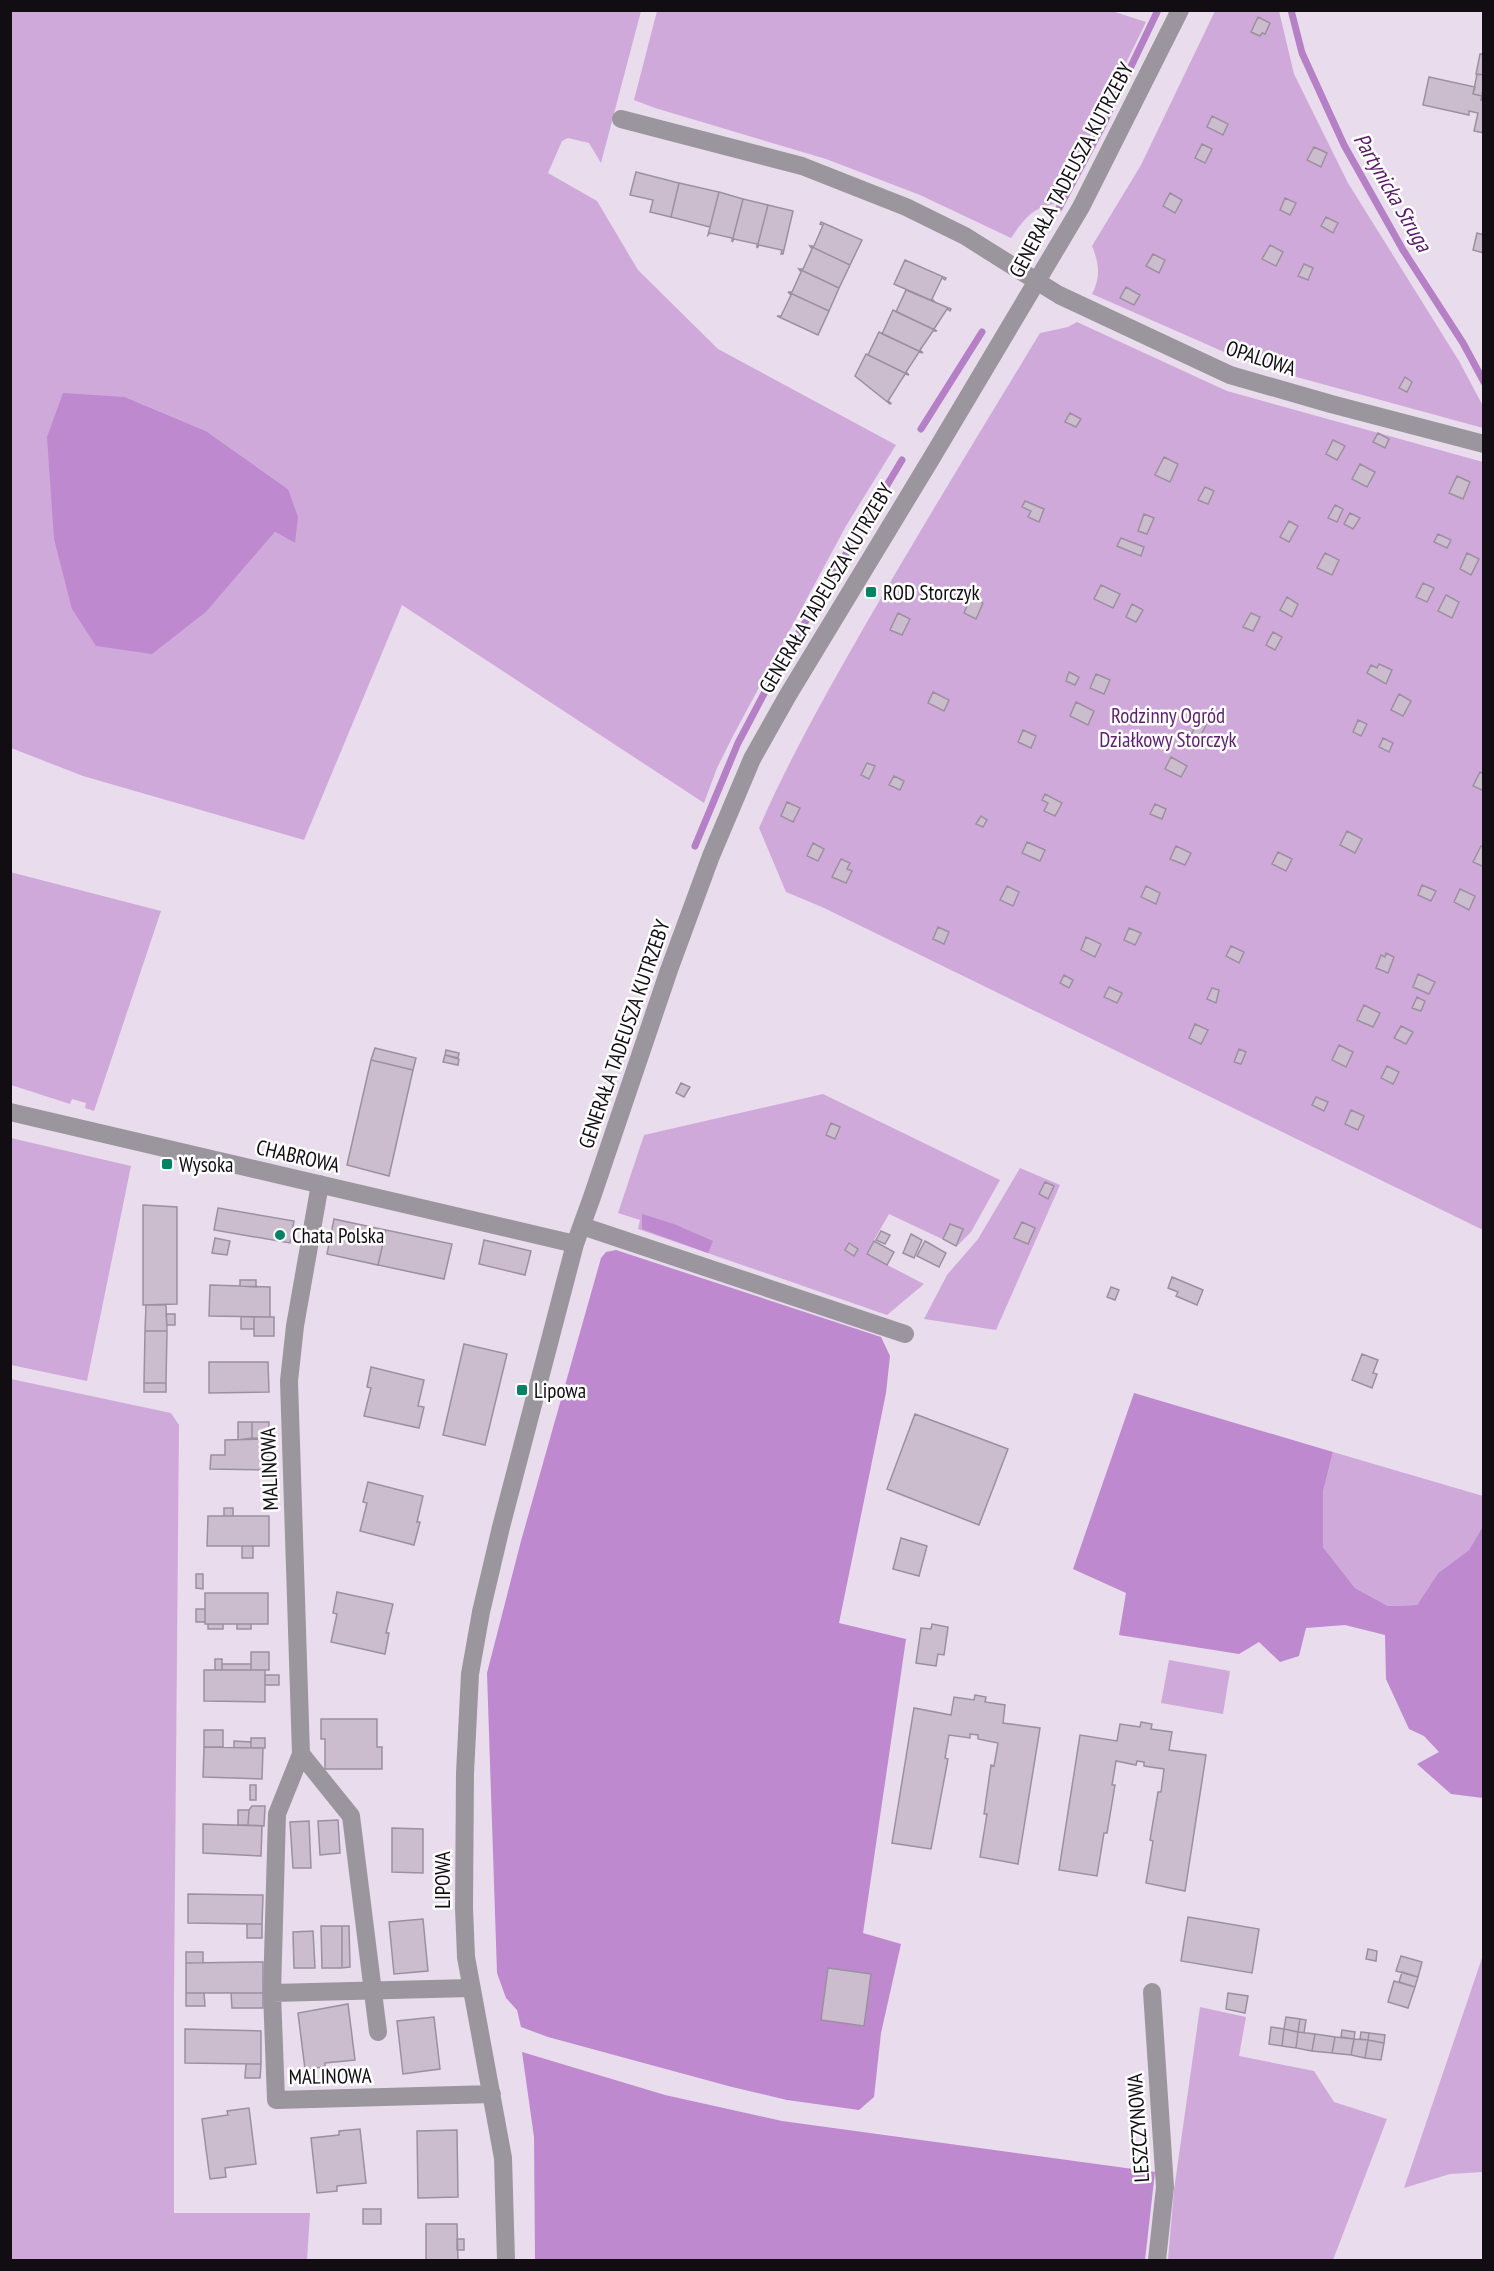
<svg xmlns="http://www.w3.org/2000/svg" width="1494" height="2271" font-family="'PT Sans Narrow',sans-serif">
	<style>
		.green { fill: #d0a9db; fill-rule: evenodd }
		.forest { fill: #be89ce }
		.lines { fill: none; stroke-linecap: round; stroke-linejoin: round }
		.stream { stroke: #b580c5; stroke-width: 7 }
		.building { fill: #cbbdce; stroke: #9c90a0; stroke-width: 1.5 }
		.minor { stroke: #9b969d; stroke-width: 18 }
		.poi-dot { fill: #048364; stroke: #fff; stroke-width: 2 }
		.labels { text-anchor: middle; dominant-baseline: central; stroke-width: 5; stroke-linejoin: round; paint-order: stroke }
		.street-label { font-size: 21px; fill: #120d13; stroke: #fff }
		.poi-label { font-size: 21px; fill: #120d13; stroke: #fff; text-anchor: start }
		.park-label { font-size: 21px; fill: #601e71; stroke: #fff }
		.water-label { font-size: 22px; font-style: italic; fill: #581569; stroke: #fff }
	</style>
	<rect width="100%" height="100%" fill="#e9dced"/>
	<path class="green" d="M10,11H641L601,163L589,143L568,138L562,141L548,173L597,201L638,270L718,349L896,445L846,526L734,734L717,768L704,803L402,605L304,840L83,776L11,748ZM125,397L206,431L288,489L295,543L275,532L207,611Z
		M1112,11L1146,22L1057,204C1035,205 1023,220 1011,238L920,195L826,159L655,108L634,100L657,11Z
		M1215,11H1279L1294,74L1348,183L1459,361L1483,406V428L1256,366L1092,294C1101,277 1099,263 1092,246L1141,165Z
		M1077,322L1227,391L1483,462V1230L822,907L786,892L759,828C790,757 828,690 867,622C923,525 982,429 1040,333L1068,327Z
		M10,872L161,911L94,1111L85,1108L86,1103L72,1099L70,1104L11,1085Z
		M823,1094L1000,1180L971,1232L957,1246L889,1214L866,1254L924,1284L887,1315L638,1229L640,1220L618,1213L644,1135Z
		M11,1138L131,1166L87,1381L11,1365Z
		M1020,1168L1060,1185L996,1330L924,1319L947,1275L978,1239Z
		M11,1379L171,1413L179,1425L174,1994V2213H310L307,2260H11Z
		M1333,1452L1483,1496V1526L1469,1550L1438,1573L1417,1605L1388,1606L1355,1588L1323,1547V1492Z
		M1169,1660L1230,1671L1223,1714L1161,1703Z
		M1483,1955V2172L1450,2174L1404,2188Z
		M1200,2007L1246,2017L1239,2056L1314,2071L1334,2102L1387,2119L1333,2260H1168L1174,2190Z"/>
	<path class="forest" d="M63,393L125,397L206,431L288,489L298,517L295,543L275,532L207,611L152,654L96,646L72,609L54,539L47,437Z
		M642,1214L674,1224L713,1241L708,1253L642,1229Z
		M616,1250L881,1337L890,1356L886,1393L839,1623L906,1639L863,1933L901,1944L881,2033L874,2097L859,2110L787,2100L732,2087L548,2037L521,2027L517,2010L506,1998L497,1973L487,1673L521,1541L601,1258L606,1252Z
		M1134,1393L1333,1452L1323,1492V1547L1355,1588L1388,1606L1417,1605L1438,1573L1469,1550L1483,1526V1798L1451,1794L1417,1764L1439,1752L1424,1736L1409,1729L1386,1679L1385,1635L1345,1625L1306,1628L1299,1656L1280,1662L1259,1642L1239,1654L1119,1635L1126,1593L1073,1569Z
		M522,2052L665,2095L782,2121L1155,2172L1145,2260H535L534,2137Z"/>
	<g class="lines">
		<path class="stream" d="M1291,10L1302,53L1344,145L1403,250L1463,343L1484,382
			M1059,208L1102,127L1158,10
			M921,429L982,332
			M695,846L738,743L776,671L902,460"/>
	</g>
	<path class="building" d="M1258,17L1270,23L1265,34L1262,33L1260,36L1251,32Z
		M1480,54H1484V75L1476,74Z
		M1477,74L1484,75L1482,96L1473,94Z
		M1429,77L1475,87L1473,94L1482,96L1481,100H1484V133L1474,131L1478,113L1469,111V115L1423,105Z
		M1212,116L1228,124L1223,135L1207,127Z
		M1202,144L1212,149L1205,163L1195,158Z
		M1314,147L1327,153L1321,167L1307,160Z
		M636,172L679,183L671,217L650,212L653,200L630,195Z
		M679,183L719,192L710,227L671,217Z
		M719,192L743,199L732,242V238L710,233L708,235Z
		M1170,193L1182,200L1175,213L1163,206Z
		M1285,198L1296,203L1290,215L1280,210Z
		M743,199L768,205L757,248V244L734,239L732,242Z
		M768,205L793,211L783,254H781L782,250L759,245L757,248Z
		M1326,217L1338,223L1333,233L1321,226Z
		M821,222L862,240L850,265L810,246H814L823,225L820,224Z
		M1477,233L1484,235V253L1473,250Z
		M1270,245L1283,252L1276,266L1262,259Z
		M810,246L850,265L839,288L799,269H803L812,249Z
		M1153,254L1165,260L1159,273L1146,266Z
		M905,260L946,278L945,280L942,278L932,299L935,302L894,284Z
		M1304,264L1313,268L1308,280L1298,276Z
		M799,269L839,288L829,311L788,292H792L801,272Z
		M1126,287L1140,295L1134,305L1120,298Z
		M906,290L951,309L950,311L947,309L934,329L937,331L896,312Z
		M788,292L829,311L818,335L777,316H781L791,295Z
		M893,310L937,331H933L920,350L923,353L882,334Z
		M879,332L923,353L919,352L906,372L909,375L868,355Z
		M866,354L909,375L905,374L888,401L891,403L890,404L855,376Z
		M1405,377L1412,382L1407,392L1399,388Z
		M1070,413L1081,419L1076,427L1065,422Z
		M1378,433L1389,439L1385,448L1373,442Z
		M1333,440L1345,446L1337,460L1326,454Z
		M1164,457L1178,464L1170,482L1155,475Z
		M1360,464L1375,472L1367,487L1352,479Z
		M1457,476L1470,482L1463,499L1449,493Z
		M1205,487L1214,491L1208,504L1198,500Z
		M1025,501L1044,509L1039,522L1028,517L1031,511L1022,507Z
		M1335,505L1343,509L1337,522L1328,518Z
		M1350,513L1360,518L1353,529L1344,524Z
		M1144,514L1154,518L1147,534L1138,531Z
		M1289,521L1298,526L1289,542L1280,537Z
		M1438,534L1451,540L1447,548L1434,542Z
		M1121,538L1144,547L1141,556L1117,546Z
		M1325,553L1339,560L1332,575L1317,568Z
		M1467,553L1479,559L1471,575L1460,569Z
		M1423,583L1434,588L1427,602L1416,597Z
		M1101,585L1120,594L1113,608L1094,599Z
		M1446,595L1459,602L1452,618L1438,611Z
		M971,597L983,603L976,619L964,613Z
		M1287,597L1298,604L1292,617L1280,610Z
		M1132,604L1143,610L1136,622L1126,617Z
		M898,613L910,619L902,635L890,630Z
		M1251,613L1260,617L1253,631L1243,627Z
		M1273,632L1282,637L1275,650L1266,645Z
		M1379,664L1392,670L1386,684L1367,673L1371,665L1377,668Z
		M1069,672L1079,677L1075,685L1066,681Z
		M1096,674L1110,680L1104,694L1090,688Z
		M933,692L949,700L944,711L928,703Z
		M1399,694L1411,701L1403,716L1391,710Z
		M1076,702L1094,711L1088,725L1070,716Z
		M1199,719L1207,723L1199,739L1191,735Z
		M1358,720L1367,724L1361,736L1353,732Z
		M1023,730L1036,736L1031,748L1018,742Z
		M1383,738L1393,743L1389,752L1379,747Z
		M1171,757L1187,766L1181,777L1165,769Z
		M867,763L875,766L869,779L861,775Z
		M1480,772L1484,774V791L1473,786Z
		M894,776L904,781L900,790L889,785Z
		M1045,794L1062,803L1055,816L1044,811L1048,803L1042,800Z
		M787,802L800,808L793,822L781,816Z
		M1155,804L1166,809L1162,819L1150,814Z
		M981,816L987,820L983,827L976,824Z
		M1347,831L1362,839L1355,853L1340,845Z
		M1027,842L1045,850L1040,861L1022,853Z
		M813,843L824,849L818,861L807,856Z
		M1176,846L1191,853L1185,865L1170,859Z
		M1481,846L1484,848V867L1473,862Z
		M1278,852L1292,859L1286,871L1272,864Z
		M841,859L850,863L847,869L852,871L846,883L832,877Z
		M1422,885L1436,891L1431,901L1418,895Z
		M1007,886L1019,892L1013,906L1000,900Z
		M1146,886L1160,893L1156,904L1141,897Z
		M1460,889L1475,896L1469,910L1454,902Z
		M938,927L949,932L944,944L933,939Z
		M1129,928L1141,933L1135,945L1124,940Z
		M1086,937L1101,944L1095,957L1081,950Z
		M1231,946L1244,952L1239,963L1226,956Z
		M1386,953L1394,957L1388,973L1376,968L1381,955L1385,957Z
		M1418,974L1435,982L1429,994L1413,987Z
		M1064,975L1073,980L1069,988L1060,983Z
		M1109,987L1122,993L1117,1003L1104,997Z
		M1212,988L1219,990L1216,1003L1207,999Z
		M1417,997L1425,1001L1421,1011L1412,1008Z
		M1364,1005L1380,1013L1373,1027L1357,1020Z
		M1195,1024L1208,1030L1201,1044L1189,1038Z
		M1401,1026L1413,1032L1406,1044L1394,1038Z
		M1339,1045L1353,1052L1346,1067L1332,1060Z
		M375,1048L416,1058L413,1070L371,1060Z
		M1239,1049L1246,1052L1241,1064L1234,1062Z
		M446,1050L459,1053L458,1058L445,1055Z
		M445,1055L459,1059L458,1065L443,1062Z
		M371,1060L413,1070L389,1176L347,1165Z
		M1387,1066L1399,1072L1393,1084L1381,1078Z
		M681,1083L690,1087L684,1097L676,1093Z
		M1316,1097L1328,1102L1324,1111L1312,1105Z
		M1351,1110L1364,1116L1358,1130L1345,1124Z
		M831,1123L840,1127L835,1139L826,1135Z
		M1045,1182L1054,1186L1048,1199L1039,1194Z
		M143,1205L177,1207V1304L143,1305Z
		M218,1208L294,1221L290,1243L214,1230Z
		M334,1219L386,1230L378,1265L327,1254Z
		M1022,1222L1035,1228L1028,1244L1014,1238Z
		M950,1224L963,1229L956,1246L943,1239Z
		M386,1230L452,1244L444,1279L378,1265Z
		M881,1231L890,1235L885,1244L876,1240Z
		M911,1234L922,1240L914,1258L903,1253Z
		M215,1238L230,1241L227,1255L212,1253Z
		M484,1240L531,1251L525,1275L479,1264Z
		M874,1241L894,1252L887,1265L867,1254Z
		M925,1241L946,1253L939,1267L917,1256Z
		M849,1243L858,1249L854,1256L845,1250Z
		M1172,1277L1203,1290L1197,1305L1176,1296L1178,1292L1168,1288Z
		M240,1280H256V1287L240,1286Z
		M210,1285L270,1287V1317L209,1316Z
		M1111,1287L1119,1290L1115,1300L1107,1297Z
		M146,1305H166L167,1331H145Z
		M166,1314H175V1325H167Z
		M241,1317H254V1329H241Z
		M254,1317H274V1336H254Z
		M145,1331H167L166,1383H144Z
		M464,1344L507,1354L485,1445L443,1435Z
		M1362,1354L1378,1360L1373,1373L1377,1374L1372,1388L1352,1380Z
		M209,1362H268L269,1392L209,1393Z
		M371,1367L424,1380L418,1406L424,1407L419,1428L364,1416L371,1388L367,1387Z
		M144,1383H166V1392H144Z
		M915,1414L1008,1449L979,1525L887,1489Z
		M238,1422H252V1438L238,1440Z
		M252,1422H269L268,1439L252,1438Z
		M268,1439V1470L210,1469L211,1455H225V1440Z
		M368,1482L423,1496L417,1522H420L414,1545L360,1531L367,1503L363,1502Z
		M224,1508H233V1516H224Z
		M208,1516H269V1546H207Z
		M901,1538L927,1546L919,1576L893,1569Z
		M242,1546H253V1558H242Z
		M196,1574H203V1589L196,1588Z
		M337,1592L393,1604L386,1633H389L385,1654L331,1642L337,1614L333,1613Z
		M205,1593H268V1624H205Z
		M196,1609H205V1622H196Z
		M208,1624H223V1629H208Z
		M237,1624H251V1629H237Z
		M932,1624L948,1627L944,1655L938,1654L936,1666L916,1663L921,1628L931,1629Z
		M251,1652H269V1670H251Z
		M215,1659H222V1670H215Z
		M222,1664H251V1670H222Z
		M204,1670H265V1702L204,1701Z
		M265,1675H279V1685H265Z
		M975,1695L986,1697L985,1702L1005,1705L1003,1723L1040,1728L1018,1864L980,1857L987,1814H984L991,1765L994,1766L998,1743L978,1739V1735L970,1734V1738L949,1735L945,1758L948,1759L931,1849L892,1843L914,1708L951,1715L954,1697L974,1700Z
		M321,1719H377V1747H382V1769H325V1739H321Z
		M1141,1722L1152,1724L1151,1729L1172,1732L1169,1750L1206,1755L1185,1891L1146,1883L1153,1841L1150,1840L1158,1792H1161L1164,1769L1144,1766V1762L1137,1761L1136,1765L1116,1761L1112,1785H1115L1107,1833H1104L1097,1876L1059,1870L1080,1735L1117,1741L1120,1724L1140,1727Z
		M204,1730H223V1747H204Z
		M251,1738H265V1748H251Z
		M234,1741L251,1742V1748H234Z
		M204,1747L263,1748L262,1779L203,1777Z
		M250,1785H256V1800H250Z
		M252,1806H265L264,1826L248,1825L249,1810Z
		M238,1810H249L248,1825H238Z
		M338,1820L340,1853L320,1855L318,1821Z
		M309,1821L311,1868H293L290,1822Z
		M203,1824L262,1826L261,1856L203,1853Z
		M392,1828L423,1829V1873L392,1872Z
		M188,1894L263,1895L262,1924L188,1923Z
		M1188,1917L1259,1929L1252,1973L1181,1961Z
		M423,1919L428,1971L394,1974L389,1922Z
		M247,1924H262V1938H247Z
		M321,1926H342V1968H322Z
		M342,1926H349L350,1967L342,1968Z
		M313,1931L315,1968H294L293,1932Z
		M1368,1949L1377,1951L1376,1961L1366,1959Z
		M186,1952H203V1963H186Z
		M1401,1956L1422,1962L1418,1977L1396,1971Z
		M263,1962V1993H186V1963Z
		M828,1968L871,1974L864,2026L821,2020Z
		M1402,1972L1418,1977L1415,1987L1399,1982Z
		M1394,1981L1415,1987L1408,2008L1388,2002Z
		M186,1993H204L205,2006H186Z
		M231,1993H263V2008H232Z
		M1228,1993L1248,1996L1245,2013L1226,2009Z
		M348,2004L355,2060L325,2063V2067L305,2069L298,2013Z
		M434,2017L440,2069L403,2074L397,2021Z
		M1286,2017L1300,2019L1298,2032L1284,2029Z
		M1300,2019L1306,2020L1304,2033L1298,2032Z
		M1271,2027L1284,2029L1282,2046L1269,2044Z
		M185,2029L261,2031V2064L185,2063Z
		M1284,2029L1298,2032L1296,2048L1282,2046Z
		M1342,2030L1355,2032L1354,2039L1341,2037Z
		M1298,2032L1315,2034L1312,2051L1296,2048Z
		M1361,2032L1369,2033L1368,2040L1360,2039Z
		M1369,2033L1385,2035L1384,2043L1368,2040Z
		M1315,2034L1335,2037L1332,2053L1312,2051Z
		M1335,2037L1354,2039L1351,2055L1332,2053Z
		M1354,2039L1368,2040L1365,2058L1351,2055Z
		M1368,2040L1384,2043L1381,2060L1365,2058Z
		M246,2064H261L260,2078H245Z
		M249,2108L256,2164L225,2168L226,2177L210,2179L202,2119L228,2115L227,2111Z
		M360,2129L366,2183L337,2186V2191L317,2193L311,2138L339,2135V2131Z
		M457,2130L458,2197L418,2198L417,2131Z
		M363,2209H381V2224H363Z
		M426,2224H457L458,2260H426Z
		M457,2239H464V2250H457Z"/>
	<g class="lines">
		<path class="minor" d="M621,119L802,166L906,207L965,236L1059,295L1230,375L1331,404L1484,444
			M10,1112L575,1244
			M320,1184L295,1326L289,1381L301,1754L277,1814L272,1993L276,2100L492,2094
			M582,1226L905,1334
			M301,1754L351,1816L378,2032
			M1152,1992L1165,2187L1157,2260
			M272,1993L471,1988
			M506,2260L503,2158L466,1957L464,1908L465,1773L470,1674L481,1612L501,1527L575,1244L592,1197L669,970L711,856L752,759L788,695L931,459L1081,207L1180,10"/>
	</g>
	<g class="poi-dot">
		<rect x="865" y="586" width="12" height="12" rx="3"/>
		<rect x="161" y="1158" width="12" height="12" rx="3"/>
		<circle cx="280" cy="1235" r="6"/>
		<rect x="516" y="1384" width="12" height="12" rx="3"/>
	</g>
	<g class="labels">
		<g class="street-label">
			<text transform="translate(1071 170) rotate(-62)">GENERAŁA TADEUSZA KUTRZEBY</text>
			<text transform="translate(1261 358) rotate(18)">OPALOWA</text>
			<text transform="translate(826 588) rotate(-59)">GENERAŁA TADEUSZA KUTRZEBY</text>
			<text transform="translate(624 1034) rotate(-71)">GENERAŁA TADEUSZA KUTRZEBY</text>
			<text transform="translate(298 1156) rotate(13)">CHABROWA</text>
			<text transform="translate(269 1469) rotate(-92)">MALINOWA</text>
			<text transform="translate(442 1880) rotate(-90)">LIPOWA</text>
			<text transform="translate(330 2076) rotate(-1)">MALINOWA</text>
			<text transform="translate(1138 2128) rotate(-94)">LESZCZYNOWA</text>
		</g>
		<g class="poi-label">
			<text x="883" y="592">ROD Storczyk</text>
			<text x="179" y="1164">Wysoka</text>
			<text x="292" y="1235">Chata Polska</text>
			<text x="534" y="1390">Lipowa</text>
		</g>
		<g class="park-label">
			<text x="1168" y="715">Rodzinny Ogród<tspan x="1168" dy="24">Działkowy Storczyk</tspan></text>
		</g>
		<g class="water-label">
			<text transform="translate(1393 192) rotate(60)">Partynicka Struga</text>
		</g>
	</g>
	<rect width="1494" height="2271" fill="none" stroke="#120d13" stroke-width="24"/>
</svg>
